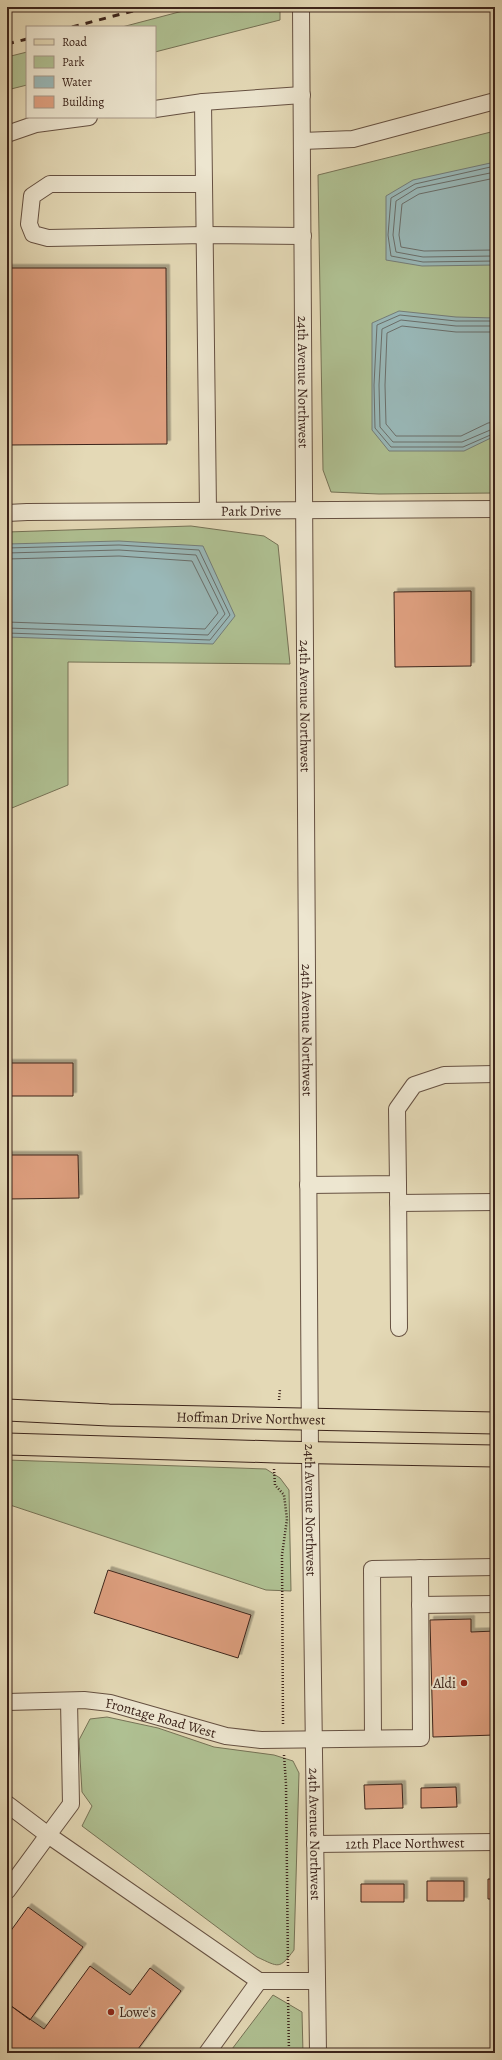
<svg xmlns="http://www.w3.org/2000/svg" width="502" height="2060" font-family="Alegreya,serif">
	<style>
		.green { fill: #afc092; stroke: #767256 }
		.water { fill: #99b8b8; stroke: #747d79 }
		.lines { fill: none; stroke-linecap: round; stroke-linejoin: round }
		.shore { stroke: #6a6e6a; stroke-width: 1 }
		.building { fill: #dfa080; stroke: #3c241b; filter: url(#shadow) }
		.minor-casing { stroke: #665142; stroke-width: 18 }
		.major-casing { stroke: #3c241b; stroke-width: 23 }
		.path { stroke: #3c241b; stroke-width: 2.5; stroke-dasharray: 1 2; stroke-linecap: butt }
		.minor { stroke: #ede6d0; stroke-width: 16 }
		.major { stroke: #e4d9b6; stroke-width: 21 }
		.rail { stroke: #3c241b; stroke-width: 3; stroke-dasharray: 7 7; stroke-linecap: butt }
		.poi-dot { fill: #8f2418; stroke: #ede6d0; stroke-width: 1.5 }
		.labels { text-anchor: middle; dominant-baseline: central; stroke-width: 4; stroke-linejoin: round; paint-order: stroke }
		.street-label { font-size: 14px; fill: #3c241b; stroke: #ede6d0 }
		.poi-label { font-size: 14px; fill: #3c241b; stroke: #ede6d0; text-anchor: end }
	</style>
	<defs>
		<filter id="shadow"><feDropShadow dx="3.5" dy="-3.5" stdDeviation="0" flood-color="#0004"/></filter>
	</defs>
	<rect width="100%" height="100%" fill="#e4d9b6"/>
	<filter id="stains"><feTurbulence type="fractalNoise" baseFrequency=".005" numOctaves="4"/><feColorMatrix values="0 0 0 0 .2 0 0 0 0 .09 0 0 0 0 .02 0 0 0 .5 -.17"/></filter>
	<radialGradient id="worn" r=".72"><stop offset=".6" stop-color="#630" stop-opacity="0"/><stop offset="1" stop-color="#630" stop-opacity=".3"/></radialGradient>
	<path class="green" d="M198,7H280V20L155,52V27H122Z
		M27,52V85L7,90V57Z
		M495,131V493L379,494L331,492L323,470L318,175Z
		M191,526L264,536L278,545L290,664L68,662V785L7,810V532Z
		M7,1460L266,1469L280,1478L289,1490L291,1591L266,1590L7,1504Z
		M107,1717L158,1728L214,1747L274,1755L293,1761L299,1773L294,1950C279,1970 279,1967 257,1957L82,1826L92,1806L82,1792L79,1740L90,1719Z
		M273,1995L302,2012L303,2053H229Z"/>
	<path class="water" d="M495,162V265L422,266L386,260V196L413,180Z
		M399,311L456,317L495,318V436L464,451H389L372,430V323Z
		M119,541L203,546L235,616L213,644L7,637V544Z"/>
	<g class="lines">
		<path class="shore" d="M495,166L415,184L391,198L388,235L391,256L423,262L495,261
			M495,172L417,188L396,201L393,235L396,252L423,257L495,256
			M495,178L419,194L402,204L399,235L401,247L424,251L495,250
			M495,321H456L400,315L377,325L374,385L375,428L391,447H463L495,433
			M495,326H456L401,320L382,329L379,385L380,427L393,442H462L495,428
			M495,332H456L402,326L387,333L385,385L386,424L396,436H461L488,423L495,422
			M7,548L119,545L199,550L230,615L210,640L7,633
			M7,553L119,550L196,555L225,614L208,635L7,628
			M7,559L119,556L192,561L218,613L205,629L7,622"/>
	</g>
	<path class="building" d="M7,268H166L167,444L7,445Z
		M471,591V666L395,667L394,592Z
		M7,1063H73V1096H7Z
		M7,1155H78L79,1198L7,1199Z
		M108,1570L251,1615L238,1658L94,1613Z
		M471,1619V1632L495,1631V1735L433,1737L430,1620Z
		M402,1784L403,1808L365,1809L364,1785Z
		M456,1787L457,1807L421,1808V1788Z
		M488,1879H495V1899H488Z
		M427,1881H464V1901H427Z
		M361,1884H404V1902H361Z
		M28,1907L83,1947L30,2020L7,2003V1936Z
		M90,1966L130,1995L150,1968L181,1991L135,2053H7V2003L44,2029Z"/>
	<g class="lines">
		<g class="minor-casing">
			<g id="minor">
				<path id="s1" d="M301,7L310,1453L318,2053"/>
				<path d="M203,102L208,510"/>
				<path d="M155,109L203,102L302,95"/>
				<path d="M7,134L36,124L89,117"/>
				<path d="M302,141L353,139L495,101"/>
				<path d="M204,184H50L32,196L29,224L33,234L48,238L205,235L303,236"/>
				<path id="s2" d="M7,513L27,512L495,509"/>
				<path d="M398,1184L399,1328"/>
				<path d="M308,1185L398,1184L397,1109L414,1085L444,1075L495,1074"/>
				<path d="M398,1203L495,1202"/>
				<path d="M420,1605L495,1604"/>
				<path d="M69,1701L71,1804L48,1835L259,1981L207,2053"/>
				<path id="s3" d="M7,1702L84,1700L110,1703L226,1736L261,1740L421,1738L420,1568"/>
				<path d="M373,1738L372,1569L495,1567"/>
				<path d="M7,1804L48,1835L7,1891"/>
				<path id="s4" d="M315,1844L495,1842"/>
				<path d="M259,1981H317"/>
			</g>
		</g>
		<g class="major-casing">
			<g id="major">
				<path id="s5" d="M7,1410L109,1415L495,1423"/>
				<path d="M7,1444L276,1452L495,1456"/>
			</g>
		</g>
		<path class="path" d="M279,1400L280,1389
			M274,1469L275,1485L284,1495L287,1519L282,1555L283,1724
			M284,1755L286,1784L288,1966
			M288,1997L289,2053"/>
		<use href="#minor" class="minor"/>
		<use href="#major" class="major"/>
		<path class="rail" d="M72,27L148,7
			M7,44L27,39"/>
	</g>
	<g class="poi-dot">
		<circle cx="464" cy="1683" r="4"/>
		<circle cx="111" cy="2012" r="4"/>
	</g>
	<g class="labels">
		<g class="street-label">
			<text stroke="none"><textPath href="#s1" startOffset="375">24th Avenue Northwest</textPath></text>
			<text stroke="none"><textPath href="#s2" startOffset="244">Park Drive</textPath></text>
			<text stroke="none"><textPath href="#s1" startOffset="699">24th Avenue Northwest</textPath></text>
			<text stroke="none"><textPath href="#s1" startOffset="1023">24th Avenue Northwest</textPath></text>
			<text stroke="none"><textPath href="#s5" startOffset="244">Hoffman Drive Northwest</textPath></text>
			<text stroke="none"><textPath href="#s1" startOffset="1503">24th Avenue Northwest</textPath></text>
			<text stroke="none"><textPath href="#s3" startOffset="156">Frontage Road West</textPath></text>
			<text stroke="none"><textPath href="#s1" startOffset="1827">24th Avenue Northwest</textPath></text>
			<text stroke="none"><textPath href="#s4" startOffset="90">12th Place Northwest</textPath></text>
		</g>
		<g class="poi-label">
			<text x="456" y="1683">Aldi</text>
			<text x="119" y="2012" text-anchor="start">Lowe's</text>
		</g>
	</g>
	<rect width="502" height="2060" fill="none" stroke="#e4d9b6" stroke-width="24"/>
	<rect x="8" y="8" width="486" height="2044" fill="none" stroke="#3c241b" stroke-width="2"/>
	<rect x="12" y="12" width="478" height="2036" fill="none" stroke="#3c241b"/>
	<rect x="26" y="26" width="130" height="92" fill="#ede6d0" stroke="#a69888"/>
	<rect x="34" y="39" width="20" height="6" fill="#e4d9b6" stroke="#a69888"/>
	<text x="62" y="46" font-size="12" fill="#3c241b">Road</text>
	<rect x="34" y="56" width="20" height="12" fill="#afc092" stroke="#a69888"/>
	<text x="62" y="66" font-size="12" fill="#3c241b">Park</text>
	<rect x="34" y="76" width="20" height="12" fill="#99b8b8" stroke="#a69888"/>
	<text x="62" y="86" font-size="12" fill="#3c241b">Water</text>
	<rect x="34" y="96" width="20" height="12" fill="#dfa080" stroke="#a69888"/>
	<text x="62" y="106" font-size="12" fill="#3c241b">Building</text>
	<rect width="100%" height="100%" filter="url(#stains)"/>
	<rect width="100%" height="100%" fill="url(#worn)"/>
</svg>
